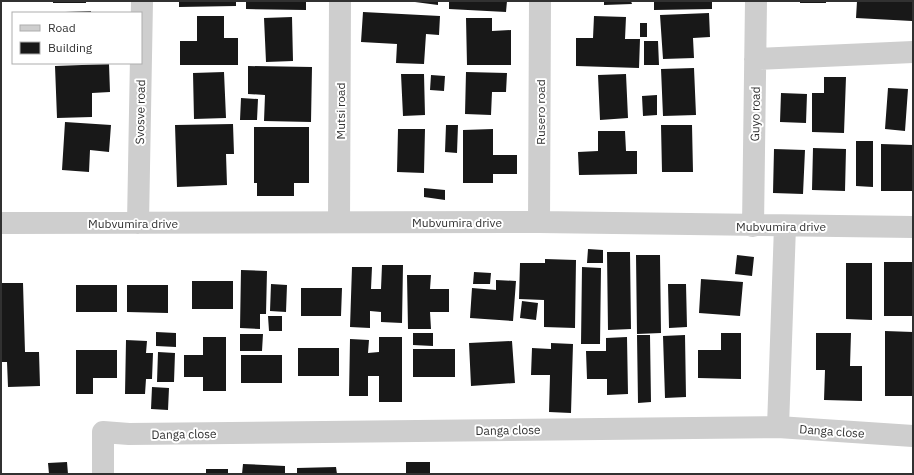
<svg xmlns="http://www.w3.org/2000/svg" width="914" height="475" font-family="'IBM Plex Sans',sans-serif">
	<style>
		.building { fill: #181818 }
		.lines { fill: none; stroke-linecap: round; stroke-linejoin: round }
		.minor { stroke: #cecece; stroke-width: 22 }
		.labels { text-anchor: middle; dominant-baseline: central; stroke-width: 4; stroke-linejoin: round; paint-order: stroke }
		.street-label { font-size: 12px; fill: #313131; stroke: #fff }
	</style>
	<rect width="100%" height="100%" fill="#fff"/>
	<path class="building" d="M53,1H86V3H53Z
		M179,1H236V6L179,7Z
		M246,1H306V10L246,9Z
		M415,1H438V5L415,2Z
		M449,1H507L506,12L449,9Z
		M604,1H631L632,4L604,5Z
		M654,1H712V9L654,10Z
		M800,1H826V3H800Z
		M857,1H913L912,21L856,18Z
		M91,11V13H65V12Z
		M363,12L440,16L439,35L426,34L424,64L396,63L397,44L361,42Z
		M709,13L710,37L693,38L694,58L663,59L660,15Z
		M197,16H224V38H238V65H180V41H197Z
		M594,16L626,17L625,39H640L639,68L576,66V38H593Z
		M292,17L293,61L266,62L264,18Z
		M466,18H492V31L511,30V65H467Z
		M640,23H647V37H640Z
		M644,41H658L659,65H644Z
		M109,64L110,92L92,93V117L57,118L55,66Z
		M248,66L312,67L311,122L264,121L265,95L248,94Z
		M694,68L696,115L663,116L661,69Z
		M224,72L226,118L194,119L193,73Z
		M466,72L507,73L506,92H492L491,115L465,114Z
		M401,74H424L425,115L403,116Z
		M626,74L628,118L600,120L598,75Z
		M431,75L445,76L444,91L430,90Z
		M824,77H846L844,133L812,132V93H824Z
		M888,88L908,89L905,131L885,129Z
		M781,93L807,94L806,123L780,122Z
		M657,95V115L643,116L642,96Z
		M241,98L258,99L257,120H240Z
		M65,122L111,125L109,152L90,150L89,172L62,170Z
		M233,124L234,154H226L227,185L177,187L175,125Z
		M446,125H458L457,153L445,152Z
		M661,125H692L693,172H662Z
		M254,127H309V183H294V196H257V183H254Z
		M398,129H425L424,173L397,172Z
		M493,129V155H517V174H493V183H463V130Z
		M598,131H625L626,151H637V174L579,175L578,152L598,151Z
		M856,141H873V187L856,186Z
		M881,144L913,145V191H881Z
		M813,148L846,149L845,191L812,190Z
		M774,149L805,150L803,194L773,193Z
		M424,188L445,190V200L424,197Z
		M588,249L603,250V263H587Z
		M607,252H630L631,329L608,330Z
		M636,255H660L661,333L637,334Z
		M737,255L754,257L752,276L735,274Z
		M545,259L576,260L575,328L544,327V300L519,299L520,263H545Z
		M884,262H913V316H884Z
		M846,263H872V320L846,319Z
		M382,265H403L402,323L381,322V312L370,311V328L350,327L352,267H372L371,289H381Z
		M582,267L601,268L600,344H581Z
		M241,270L267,271L266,314H260V329L240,328Z
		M474,272L491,273L490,284H473Z
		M407,275H431L430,289H449V312H430L431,329H408Z
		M701,279L743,282L740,316L699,313Z
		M496,280L516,281L513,321L470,318L472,288L496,290Z
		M192,281H233V309H192Z
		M1,283H23L25,352H39L40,386L8,387L7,362H1Z
		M271,284L287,285L286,312L270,311Z
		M668,284H686L687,327L669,328Z
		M76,285H117V312H76Z
		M127,285H168V313L127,312Z
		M301,288H342L341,316H301Z
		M522,301L538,303L536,320L520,318Z
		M268,316H282V331H269Z
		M885,331L913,332V396H885Z
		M156,332L176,333V347L156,346Z
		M413,333H433V346L413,345Z
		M721,333H741V379L698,378V350H721Z
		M816,333H851L850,366H862V401L824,400L825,370H816Z
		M240,334H263L262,351H240Z
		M637,335H650L651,402L638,403Z
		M685,335L686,397L665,398L663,336Z
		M203,337H226V391H203V377H184V355H203Z
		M379,337H402V402H379V376H368V396H349L350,339L369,340L368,353L379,352Z
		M627,337L628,394L607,395V379H587L586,351H606V338Z
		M126,340L147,341L146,353H153L152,379H146L145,394H125Z
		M512,341L515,383L471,386L469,343Z
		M551,343L573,344L571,413L549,412L550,375H531L532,348L551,349Z
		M298,348H339V376H298Z
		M413,349H455V377H413Z
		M76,350H117V378H93V394H76Z
		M158,352L175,353L174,382H157Z
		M241,355H282V383H241Z
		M152,387L169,388L168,410L151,409Z
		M67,462L68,474H49L48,463Z
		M406,462H430V474H406Z
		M243,464L285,466V474H242Z
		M336,467L337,474H297V468Z
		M206,469H228V474H206Z"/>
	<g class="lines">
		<path class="minor" d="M755,59L913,52
			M339,222L340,1
			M539,222L540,1
			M1,223L539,222L913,227
			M138,223L142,1
			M753,226L756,1
			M778,427L785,226
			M103,474V432L129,434L778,427L913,436"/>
	</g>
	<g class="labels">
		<g class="street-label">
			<text transform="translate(340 111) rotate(-90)">Mutsi road</text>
			<text transform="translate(140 112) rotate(-89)">Svosve road</text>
			<text transform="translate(540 112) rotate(-90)">Rusero road</text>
			<text transform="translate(755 114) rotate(-89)">Guyo road</text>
			<text x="457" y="222">Mubvumira drive</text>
			<text x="133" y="223">Mubvumira drive</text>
			<text x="781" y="226">Mubvumira drive</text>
			<text transform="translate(508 430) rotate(-1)">Danga close</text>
			<text transform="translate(832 431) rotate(4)">Danga close</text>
			<text transform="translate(184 434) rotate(-1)">Danga close</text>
		</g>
	</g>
	<rect width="914" height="475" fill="none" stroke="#313131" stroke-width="4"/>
	<rect x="12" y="12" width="130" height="52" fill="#ffffff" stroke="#adadad"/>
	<rect x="20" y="25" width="20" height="6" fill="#cecece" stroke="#adadad"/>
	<text x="48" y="32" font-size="12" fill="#313131">Road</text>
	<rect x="20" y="42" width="20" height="12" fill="#181818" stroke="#adadad"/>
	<text x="48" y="52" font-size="12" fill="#313131">Building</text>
</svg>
